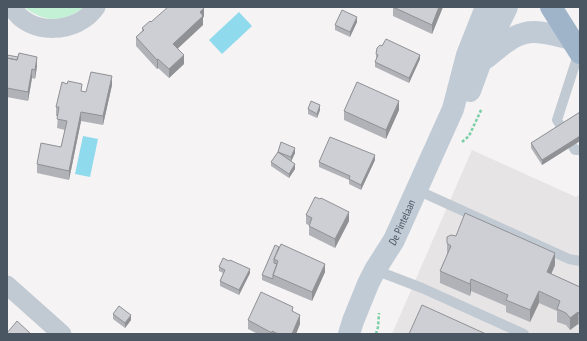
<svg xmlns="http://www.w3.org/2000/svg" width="587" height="341" font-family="'PT Sans Narrow',sans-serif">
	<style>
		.education { fill: #e6e4e5 }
		.green { fill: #c3f1d5 }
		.water { fill: #90daee }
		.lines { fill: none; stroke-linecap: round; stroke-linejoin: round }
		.path { stroke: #7ad0a6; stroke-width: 2.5; stroke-dasharray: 3 2; stroke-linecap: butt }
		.service { stroke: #c1cad2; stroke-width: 10 }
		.minor { stroke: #c1cad2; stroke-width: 19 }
		.secondary { stroke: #c1cbd6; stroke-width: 22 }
		.trunk { stroke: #9fb4c9; stroke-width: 22 }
		.wall { fill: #b0b2b7 }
		.shaded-wall { fill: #909195 }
		.building { fill: #cdcfd5; stroke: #909195 }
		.labels { text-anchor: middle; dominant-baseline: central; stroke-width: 3; stroke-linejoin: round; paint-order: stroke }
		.street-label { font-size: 11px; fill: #4a5661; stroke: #fff }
	</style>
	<rect width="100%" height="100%" fill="#f5f3f3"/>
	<path class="education" d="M472,150L576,197L580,194V334H392Z"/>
	<path class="green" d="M24,7H84C81,10 77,12 73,14C55,23 40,19 24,7Z"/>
	<path class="water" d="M239,12L252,26L222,54L209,40Z
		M83,136L98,139L90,177L75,174Z"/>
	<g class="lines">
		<path class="path" d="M462,142L469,136L482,108
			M376,334L378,327L379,313"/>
		<path class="service" d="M579,52L557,120L575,150H580
			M417,190L569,259L580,261
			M375,270L422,288L524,334"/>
		<path class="minor" d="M12,7C29,37 78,34 96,7
			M7,285L62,334"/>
		<g class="secondary">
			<path d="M486,58C521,29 526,27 571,39"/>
			<path d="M470,91L481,61L507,7"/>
			<path id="s1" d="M349,334L353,321L368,284L375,270L394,240L453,109L467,55L486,7"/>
		</g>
		<path class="trunk" d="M551,7L580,53"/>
	</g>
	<path class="wall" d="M393,7H443L432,34L393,16Z
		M204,16L203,18V25L178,48L184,64L169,78L158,68L157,69L136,46V37L142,31V28L151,22Z
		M357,22L350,37L335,30V25Z
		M376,54L420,59L409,83L375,67V62L377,59H376Z
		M7,55L37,66L35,79L32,78L28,101L7,97Z
		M112,85L103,125L81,121L69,180L37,173V164L61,147L65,130L57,128L58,116H56V107L82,91L86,92Z
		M308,109L320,110L317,118L308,114Z
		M399,110L386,139L344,120V111Z
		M580,112V141L542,165L531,148V143Z
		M281,142L295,153L291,161L295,169L289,178L271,166V162L278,152Z
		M375,160L361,190L349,184V180L319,167V162Z
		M306,215L349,221L335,248L309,235V225L306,224Z
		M447,243L555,265L551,274L580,287V334H579V327L580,326L578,324L570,330L566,325L557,322V311L539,303L530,322L506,312V306L471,291L470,296L440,283V271L447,255Z
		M275,245L325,272L312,301L262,280V275Z
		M219,267L250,273L239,295L220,286V281L223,273L219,271Z
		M293,311L300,324L296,334H258L248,329V320Z
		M113,314L131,320L125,328L113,319Z"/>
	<path class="shaded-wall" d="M439,7H443L432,34V25Z
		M204,8V16L203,18V25L173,53V44L200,12Z
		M357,17V22L350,37V32Z
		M184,55V64L169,78V69Z
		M420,55V59L409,83V78Z
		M37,57V66L35,79V70Z
		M158,59V68L157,69V60Z
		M32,69V78L28,101V92Z
		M112,76V85L103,125V116Z
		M399,101V110L386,139V130Z
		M320,105V110L317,118V114Z
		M81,112V121L69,180V171Z
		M580,136V141L542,165V160Z
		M295,148V153L291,162V157Z
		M375,155V160L361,190V185Z
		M295,164V169L289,178V174Z
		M349,212V221L335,248V239Z
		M555,253V265L547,284V272Z
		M325,264V272L312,301V292Z
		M250,269V273L239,295V290Z
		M471,279V291L470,296V284Z
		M539,291V303L530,322V310Z
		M578,312V324L570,330V318Z
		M131,315V320L125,328V323Z
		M300,315V324L296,334H292Z"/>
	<path class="building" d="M168,7H204V8L200,12L203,16L173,44L184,55L169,69L158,59L157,60L136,37L144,30L142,28L150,21L151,22Z
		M393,7H439L432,25Z
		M342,10L357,17L350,32L335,25Z
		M386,39L420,55L409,78L375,62L378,55L376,54L377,48L380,45L382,46Z
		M19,53L37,57L35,70L32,69L28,92L7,88V58L17,60Z
		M7,55L18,57L17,60L7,58Z
		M91,72L112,76L103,116L81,112L69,171L37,164L41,143L61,147L67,121L57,119L59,107H56L62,82L67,84L68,81L82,84L81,91L86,92Z
		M357,82L399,101L386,130L344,111Z
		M311,101L320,105L317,114L308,109Z
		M580,112V136L542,160L531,143Z
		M330,137L375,155L361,185L349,179L350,176L319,162Z
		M281,142L295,148L291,157L278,152Z
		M278,152L295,164L289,174L271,162Z
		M315,197L320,199L321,198L349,212L335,239L309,226L312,218L306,215Z
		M465,213L555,253L547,272L580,287V315L578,312L570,318L566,313L557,309L560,301L539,291L530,310L506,300L508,295L471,279L470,284L440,271L451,246L447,243V237L451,235L456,236Z
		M281,244L325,264L312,292L273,275L278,261L274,259Z
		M275,245L279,247L274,259V263L277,264L273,275V279L262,275Z
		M223,258L229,261L230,260L250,269L239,290L220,281L225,270L219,267Z
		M261,292L293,307L292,311L300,315L292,334H278L272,331V333L248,320Z
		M422,305L486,334H409Z
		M119,306L131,315L125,323L113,314Z
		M17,321L31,334H7V333Z"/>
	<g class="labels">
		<g class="street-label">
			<text stroke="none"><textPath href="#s1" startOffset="124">De Pintelaan</textPath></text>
		</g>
	</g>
	<rect width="587" height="341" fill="none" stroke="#4a5661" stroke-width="16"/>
</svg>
